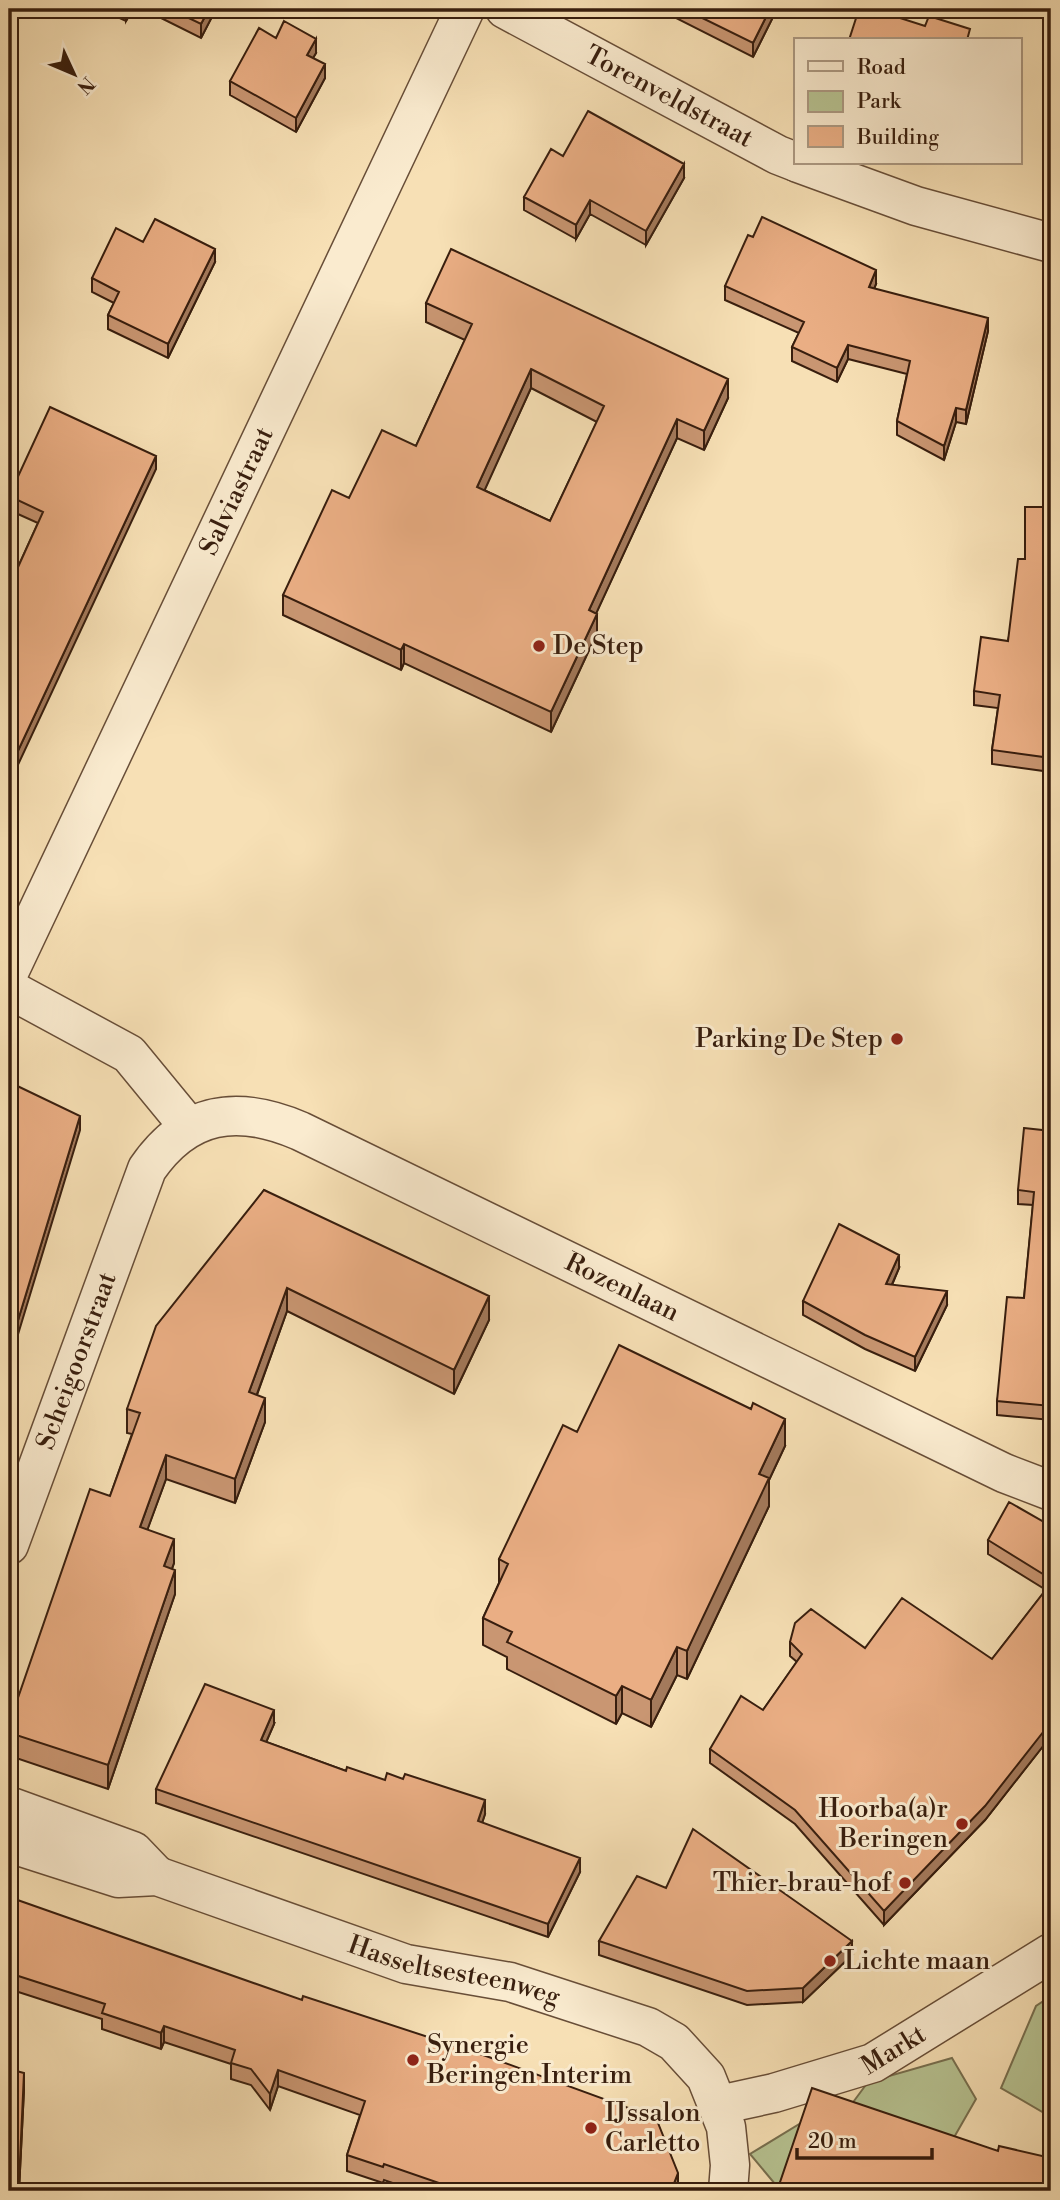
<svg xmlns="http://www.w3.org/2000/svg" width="1060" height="2200" font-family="'Libre Bodoni',serif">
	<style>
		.green { fill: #b7c392; stroke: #787050; stroke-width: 2 }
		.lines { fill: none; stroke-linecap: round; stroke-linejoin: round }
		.minor-casing { stroke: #684e38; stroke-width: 41 }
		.minor { stroke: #faebcf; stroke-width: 38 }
		.wall { fill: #c99672; stroke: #381e0e; stroke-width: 2; fill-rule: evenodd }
		.shaded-wall { fill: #a47a5c; stroke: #381e0e; stroke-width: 2 }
		.building { fill: #eaae84; stroke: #381e0e; stroke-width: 2; fill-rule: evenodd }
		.poi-dot { fill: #8f2418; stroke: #faebcf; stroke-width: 2.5 }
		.labels { text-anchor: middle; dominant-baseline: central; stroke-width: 6; stroke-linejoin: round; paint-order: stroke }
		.street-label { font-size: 26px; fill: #381e0e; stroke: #faebcf }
		.poi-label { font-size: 26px; fill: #381e0e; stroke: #faebcf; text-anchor: start }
	</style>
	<rect width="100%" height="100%" fill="#f7e0b5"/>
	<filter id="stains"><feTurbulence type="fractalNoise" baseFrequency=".00286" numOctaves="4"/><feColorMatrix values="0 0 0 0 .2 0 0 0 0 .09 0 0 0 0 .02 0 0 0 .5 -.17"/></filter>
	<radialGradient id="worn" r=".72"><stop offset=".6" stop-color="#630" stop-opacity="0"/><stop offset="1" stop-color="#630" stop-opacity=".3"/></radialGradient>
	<path class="green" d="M1051,1996V2117L1001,2088L1036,2006Z
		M952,2058L976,2099L941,2160L837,2124L868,2082Z
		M801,2123L780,2190L750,2154Z"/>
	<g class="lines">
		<g class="minor-casing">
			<g id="minor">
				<path id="s1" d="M505,9L778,155L796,162"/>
				<path d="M798,163L916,206L1051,243"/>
				<path id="s2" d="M9,972L465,9"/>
				<path d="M9,989L129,1054L189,1127"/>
				<path id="s3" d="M9,1545L147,1169C187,1111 237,1104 300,1131L1004,1473L1051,1491"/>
				<path d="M9,1806L133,1851L157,1876"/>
				<path id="s4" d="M9,1843L118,1878L157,1876L406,1964L510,1982L648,2027L674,2042L706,2077L726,2127L730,2165L728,2191"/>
				<path id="s5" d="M719,2105L774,2093L873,2063L1051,1953"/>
			</g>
		</g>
		<use href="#minor" class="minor"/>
	</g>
	<path class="wall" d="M100,9H133L126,21Z
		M143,9H216L201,38Z
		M660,9H777L753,57L660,10Z
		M276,38L316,53L313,58L325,78L296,132L230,95V81Z
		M563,156L684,178L646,245L590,214L576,239L524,210V197Z
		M143,242L215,262L168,358L108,329V315L114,303L92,292V278Z
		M876,284L874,289L988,331L966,424L956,422L944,460L897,435V421L907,374L848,359L837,382L792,361V347L799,333L725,300V286Z
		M426,303L728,398L704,450L677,438L596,613L597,633L551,732L404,663L401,670L283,615V595L349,498L416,446L465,340L426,322ZM531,388L597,422L550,521L484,490Z
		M156,469L14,576L38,523L9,510V496Z
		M1051,507V772L992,764V750L998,708L974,705V691L1008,641L1025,559Z
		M1051,1131V1420L997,1415V1401L1024,1298L1033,1205L1018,1204V1190Z
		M264,1190L489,1320L454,1394L287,1311L257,1395L265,1422L235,1503L166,1479L147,1530L174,1563L172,1569L175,1594L108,1789L16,1758L10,1744V1721L110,1496L132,1434L127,1433V1409Z
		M899,1268L892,1285L947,1305L915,1371L865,1349L803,1315V1301Z
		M577,1432L785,1446L769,1480V1506L687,1679L677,1675L651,1727L622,1713L616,1724L507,1669V1657L483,1645V1618L499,1583V1559Z
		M1051,1526V1736L985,1820L884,1925L795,1824L710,1763V1749L763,1710L797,1662L790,1656V1642L992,1659L1046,1590L988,1554V1540Z
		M274,1724L266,1742L346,1771L485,1814L482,1823L580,1872L548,1937L156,1803V1789Z
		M9,1897L678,2189L677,2191H416L384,2180L383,2183L347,2171V2155L360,2115L278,2086L270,2110L251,2085L231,2079V2064L164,2042L161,2049L102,2029V2019L9,1989Z
		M599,1941L852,1955L803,2002L747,2005L599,1955Z
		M9,2069L24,2089L19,2191H9Z"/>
	<path class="shaded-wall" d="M126,9H133L126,21Z
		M209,9H216L201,38V24Z
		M770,9H777L753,57V43Z
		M316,39V53L307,68V55Z
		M325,64V78L296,132V118Z
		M684,164V178L646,245V231Z
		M590,200V214L576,239V225Z
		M215,249V262L168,358V344Z
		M876,270V284L869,301V287Z
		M988,318V331L966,424V410Z
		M848,345V359L837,382V368Z
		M531,369V388L477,507V487Z
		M728,379V398L704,450V431Z
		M956,408V422L944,460V446Z
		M677,419V438L589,629V610Z
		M156,456V469L9,784V770Z
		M597,614V633L551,732V712Z
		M404,644V663L401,670V650Z
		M80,1116V1130L9,1364V1350Z
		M899,1255V1268L886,1298V1284Z
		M287,1288V1311L249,1416V1392Z
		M947,1291V1305L915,1371V1357Z
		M489,1296V1320L454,1394V1370Z
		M265,1398V1422L235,1503V1479Z
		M785,1419V1446L769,1480V1506L687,1679V1651L759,1474Z
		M166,1455V1479L140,1550V1527Z
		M174,1539V1563L164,1590V1566Z
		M175,1570V1594L108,1789V1765Z
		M677,1647V1675L651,1727V1700Z
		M622,1686V1713L616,1724V1696Z
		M274,1710V1724L261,1754V1740Z
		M1051,1722V1736L985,1820L884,1925V1911Z
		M485,1800V1814L478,1835V1821Z
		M580,1858V1872L548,1937V1924Z
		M852,1941V1955L803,2002V1988Z
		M164,2026V2042L161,2049V2033Z
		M278,2070V2086L270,2110V2094Z
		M24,2073V2089L19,2191V2182Z
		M678,2173V2189L677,2191H671Z"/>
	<path class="building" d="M170,9H209L201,24Z
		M684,9H770L753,43Z
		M859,9H872L925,26L929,16L970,29L967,40H849Z
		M284,21L316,39L307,55L325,64L296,118L230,81L259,28L276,38Z
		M1051,61V98L1050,62Z
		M588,111L684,164L646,231L590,200L576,225L524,197L551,149L563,156Z
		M762,217L876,270L869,287L988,318L966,410L956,408L944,446L897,421L910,361L848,345L837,368L792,347L804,322L725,286L748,235L753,237Z
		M155,219L215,249L168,344L108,315L119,292L92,278L116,228L143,242Z
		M451,249L728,379L704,431L677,419L589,610L597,614L551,712L404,644L401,650L283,595L332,490L349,498L382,430L416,446L472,324L426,303ZM531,369L604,406L550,521L477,487Z
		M50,407L156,456L9,770V573L14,576L43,512L9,496Z
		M1025,507H1051V758L992,750L1000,695L974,691L981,637L1008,641L1018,559H1025Z
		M9,1082L80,1116L9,1350Z
		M1024,1128L1051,1131V1406L997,1401L1007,1297L1024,1298L1034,1192L1018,1190Z
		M264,1190L489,1296L454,1370L287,1288L249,1392L265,1398L235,1479L166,1455L140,1527L174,1539L164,1566L175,1570L108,1765L16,1735L10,1721L90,1489L110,1496L140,1413L127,1409L156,1326Z
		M839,1224L899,1255L886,1284L947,1291L915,1357L865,1335L803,1301Z
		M619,1345L751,1409L753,1403L785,1419L759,1474L769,1478L687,1651L677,1647L651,1700L622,1686L616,1696L507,1642L512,1632L483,1618L508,1564L499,1559L563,1425L577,1432Z
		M1009,1502L1051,1526V1579L988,1540Z
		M1051,1583V1722L985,1806L884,1911L795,1810L710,1749L741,1696L763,1710L802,1654L790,1642L795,1623L811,1609L865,1648L902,1598L992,1659Z
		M205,1684L274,1710L261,1740L346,1771L347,1767L385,1780L387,1773L403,1779L405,1774L485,1800L478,1821L580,1858L548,1924L156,1789Z
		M693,1829L852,1941L803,1988L747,1991L599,1941L637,1876L666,1888Z
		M9,1897L302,2000L303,1996L486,2056L656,2118L678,2173L671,2191H462L384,2164L383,2167L347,2155L365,2101L278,2070L270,2094L251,2069L231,2063L235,2050L164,2026L161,2033L144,2027L102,2013L105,2004L9,1973Z
		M9,2069L24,2073L19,2182L9,2181Z
		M812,2088L998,2151L999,2146L1051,2158V2191H961L950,2188L949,2191H777Z"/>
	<g class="poi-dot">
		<circle cx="539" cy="646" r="7"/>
		<circle cx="897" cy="1039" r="7"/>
		<circle cx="962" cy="1824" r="7"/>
		<circle cx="905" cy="1883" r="7"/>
		<circle cx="830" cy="1961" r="7"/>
		<circle cx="413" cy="2060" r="7"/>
		<circle cx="591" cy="2128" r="7"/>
	</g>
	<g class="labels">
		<g class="street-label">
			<text stroke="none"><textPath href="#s1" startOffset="186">Torenveldstraat</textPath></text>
			<text stroke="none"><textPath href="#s2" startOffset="532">Salviastraat</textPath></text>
			<text stroke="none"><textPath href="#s3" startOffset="933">Rozenlaan</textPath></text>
			<text stroke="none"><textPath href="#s3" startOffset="196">Scheigoorstraat</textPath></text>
			<text stroke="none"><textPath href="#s4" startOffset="466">Hasseltsesteenweg</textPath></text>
			<text stroke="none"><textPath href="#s5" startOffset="184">Markt</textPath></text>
		</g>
		<g class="poi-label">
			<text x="553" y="646">De Step</text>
			<text x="883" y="1039" text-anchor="end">Parking De Step</text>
			<text x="948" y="1809" text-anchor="end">Hoorba(a)r<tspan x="948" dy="30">Beringen</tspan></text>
			<text x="891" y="1883" text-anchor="end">Thier-brau-hof</text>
			<text x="844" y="1961">Lichte maan</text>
			<text x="427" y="2045">Synergie<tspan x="427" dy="30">Beringen Interim</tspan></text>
			<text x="605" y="2113">IJssalon<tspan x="605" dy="30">Carletto</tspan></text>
		</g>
	</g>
	<rect width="1060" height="2200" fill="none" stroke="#f7e0b5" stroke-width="35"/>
	<rect x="10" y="10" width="1039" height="2179" fill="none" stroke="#381e0e" stroke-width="3.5"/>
	<rect x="18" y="18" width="1025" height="2165" fill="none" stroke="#381e0e" stroke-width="2"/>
	<rect x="794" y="38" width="228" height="126" fill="#faebcf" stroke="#ac9982" stroke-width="2"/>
	<rect x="808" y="61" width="35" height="10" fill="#faebcf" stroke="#ac9982" stroke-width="2"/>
	<text x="857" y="74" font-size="21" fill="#381e0e">Road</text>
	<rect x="808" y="91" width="35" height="21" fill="#b7c392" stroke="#ac9982" stroke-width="2"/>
	<text x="857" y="108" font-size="21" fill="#381e0e">Park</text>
	<rect x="808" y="126" width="35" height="21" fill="#eaae84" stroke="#ac9982" stroke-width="2"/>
	<text x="857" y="144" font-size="21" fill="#381e0e">Building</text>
	<g transform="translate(74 74) rotate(134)" stroke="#faebcf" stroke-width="5" paint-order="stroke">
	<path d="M0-5L12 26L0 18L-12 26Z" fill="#381e0e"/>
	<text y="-10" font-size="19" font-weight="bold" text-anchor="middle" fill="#381e0e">N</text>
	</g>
	<path d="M797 2148v10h135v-10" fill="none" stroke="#381e0e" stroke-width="3.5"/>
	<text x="808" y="2148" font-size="21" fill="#381e0e" stroke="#faebcf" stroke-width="5" paint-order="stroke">20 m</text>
	<rect width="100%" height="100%" filter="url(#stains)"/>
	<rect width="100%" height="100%" fill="url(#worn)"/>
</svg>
